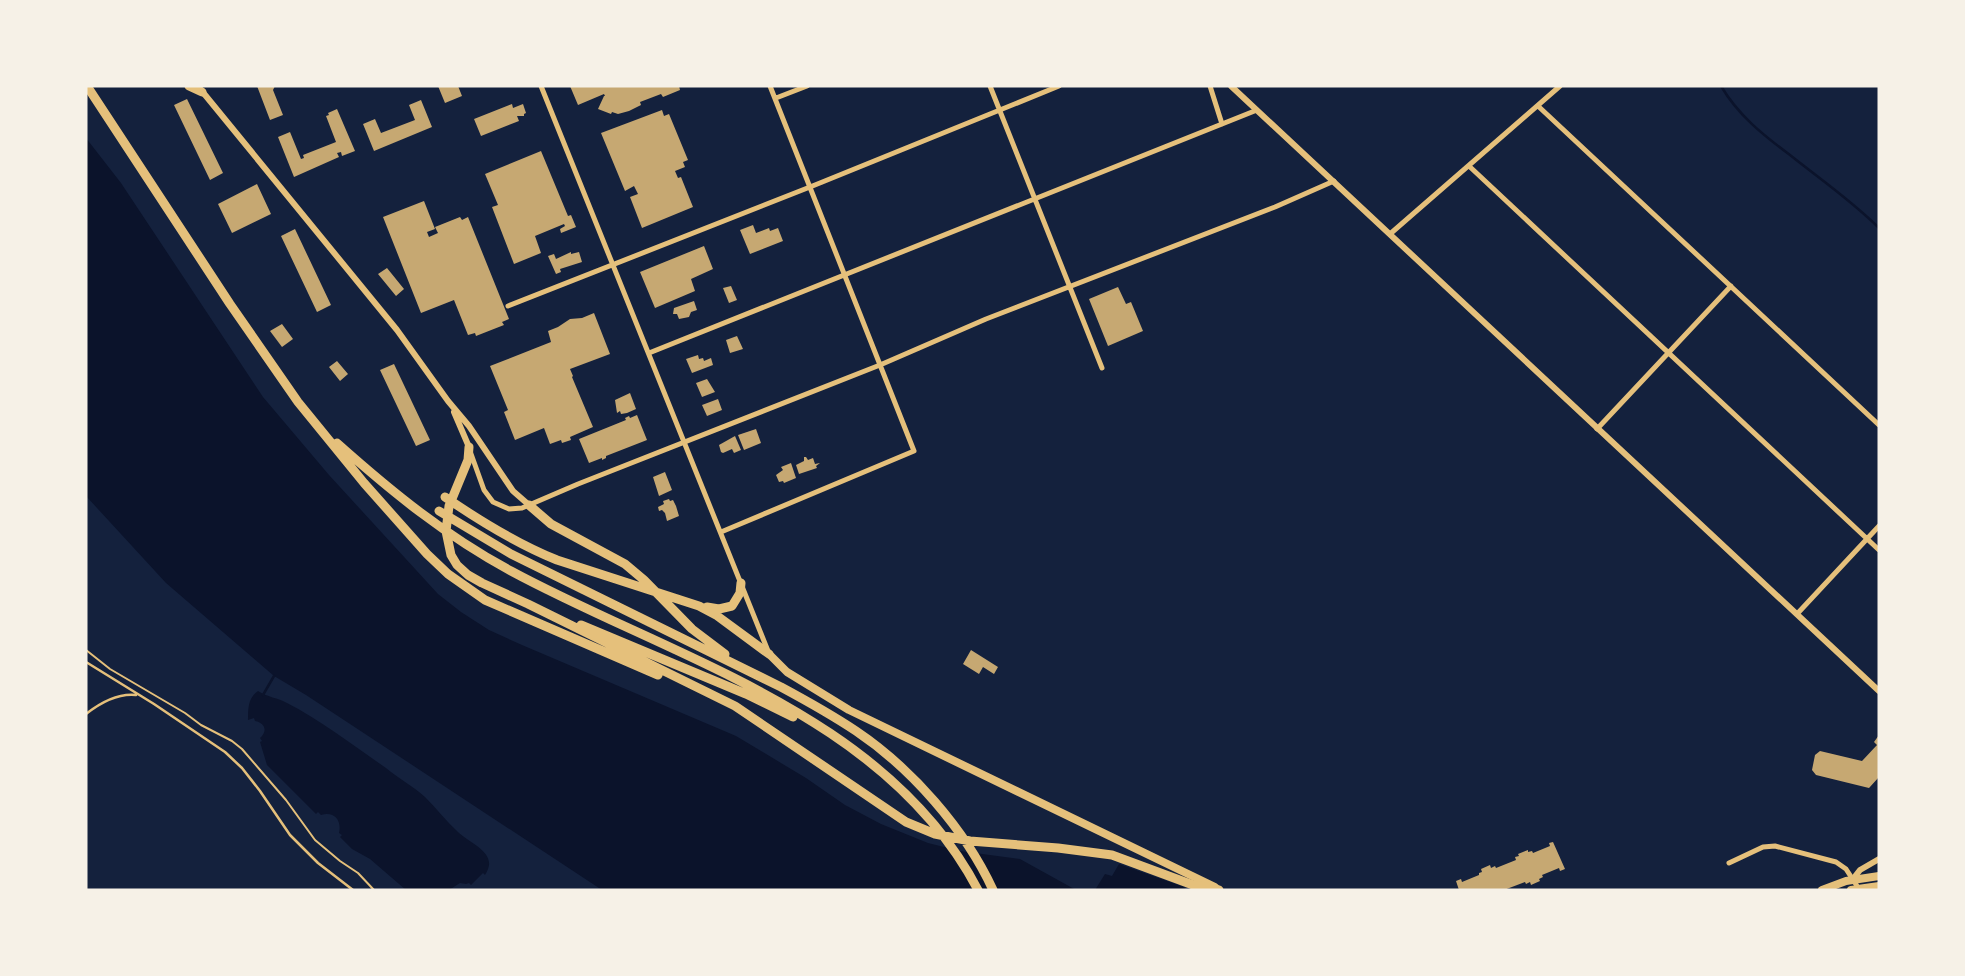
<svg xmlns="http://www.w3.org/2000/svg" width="1965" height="976" font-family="Montserrat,sans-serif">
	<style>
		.water { fill: #0b132b }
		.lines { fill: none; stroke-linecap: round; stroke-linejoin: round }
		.stream { stroke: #0b132b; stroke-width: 2.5 }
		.building { fill: #c6a872 }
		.path { stroke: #e5c07b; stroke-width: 2 }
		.service { stroke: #e5c07b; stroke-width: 2.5 }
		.minor { stroke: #e5c07b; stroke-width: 5 }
		.tertiary { stroke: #e5c07b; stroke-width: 6 }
		.primary { stroke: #e5c07b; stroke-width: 8 }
		.motorway { stroke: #e5c07b; stroke-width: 9 }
	</style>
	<rect width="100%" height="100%" fill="#14213d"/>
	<path class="water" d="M86,138L121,183L263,397L329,475L438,594L461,612L489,630L522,645L736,736L806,778L845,805L881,824L928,843L960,851L1020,859L1076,890H602L306,695L274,676L166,583L86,496Z
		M258,691C267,697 278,698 287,703C322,721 354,746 386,768C398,778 413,786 425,797C436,808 446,821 458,832C470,844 500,853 485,875L483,873L471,885L469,883L466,884L460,883L449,890H406L370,859L352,849L340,837L342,835L339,833C342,820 334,811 321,815L318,812L316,814L267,765L260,742L262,741L260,738C268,731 265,723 255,721L254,718L248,720C248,708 248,698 258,691Z
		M1119,864L1184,887L1186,890H1095L1105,874L1112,876Z"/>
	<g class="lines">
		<path class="stream" d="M1721,86C1738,115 1763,135 1790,155C1820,179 1852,201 1879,228
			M263,695L274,676"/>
	</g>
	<path class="building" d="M257,86H275L273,90L283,115L270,120Z
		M438,86H458L462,96L445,103Z
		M570,86H679L680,90L663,97L661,94L640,102L641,105L629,111L618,114L612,112L611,114L598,109L604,96H605L604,94L578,105Z
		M187,99L223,173L210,180L174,105Z
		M421,100L432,127L374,151L363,124L375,119L381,133L415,120L409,105Z
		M512,104L513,108L523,104L526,113L524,114V116H517L519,121L481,136L474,119Z
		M337,109L355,151L342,156L341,152L337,153L339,157L294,177L278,137L290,132L301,159L304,158L303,155L336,142L326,116L329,115L328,113Z
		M662,110L664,116L669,114L688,160L683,162L685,167L675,171L678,178L681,177L693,207L642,228L630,197L638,194L634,186L625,191L601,133Z
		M541,151L568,216L571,215L576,227L561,233L560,229L565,226L564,224L535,236L541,253L514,264L492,207L498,205L485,174Z
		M257,184L271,214L232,233L218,204Z
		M424,201L435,229L427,232L429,237L438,233L435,227L460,217L462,220L468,217L509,319L502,322L504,325L476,336L475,333L468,335L454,300L421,313L383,217Z
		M753,225L756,233L769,228L770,231L778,228L783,241L750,254L740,230Z
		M295,229L331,305L317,312L281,236Z
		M704,246L713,269L691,279L695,291L655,308L640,272Z
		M571,252V254L579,252L582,262L560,269L561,272L556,274L548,256L554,254L556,259Z
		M387,268L404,289L396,296L378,274Z
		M731,286L737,300L729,303L723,288Z
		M1118,287L1126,304L1131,302L1143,331L1108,346L1089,299Z
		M694,301L697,310L691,312L689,317L679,319L677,314H673L674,308Z
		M594,313L610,354L570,369L573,376L572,377L593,427L570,437L571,440L562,443L561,440L550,444L544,428L515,440L504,412L508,410L490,366L551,342L548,331L558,327L570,319L582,318Z
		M282,324L293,339L282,347L270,331Z
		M737,336L743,349L730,353L726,340Z
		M698,355L699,359L703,358L704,361L711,358L713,365L692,373L686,359Z
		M337,361L348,374L340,381L329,367Z
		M394,364L430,440L416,446L380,370Z
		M707,379L715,392L702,397L696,383Z
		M630,393L636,409L627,413L621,414L620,411L617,413L615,400Z
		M718,399L722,410L707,416L702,405Z
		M637,415L647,440L606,456V458L602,460V458L589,463L579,439L626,420L625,418L629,416L630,418Z
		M756,429L761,443L744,450L738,435Z
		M735,436L741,450L734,453L732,449L723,453L721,452L719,445Z
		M804,457H806L808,460L813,458L815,464L820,463L816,466L817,468L799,474L796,465L804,461Z
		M791,463L796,478L784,483L783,481L779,482L776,475L783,470L781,467Z
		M665,472L672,490L659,496L653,477Z
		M669,499L670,501L673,500L676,506L679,516L667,521L665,513L662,510L659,511L658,507L664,504L663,501Z
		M971,650L998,667L994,674L983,667L979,674L963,664Z
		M1879,735V777L1869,788L1816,775L1812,770L1815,755L1820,751L1862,761L1877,745L1874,742Z
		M1553,842L1565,869L1560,871L1559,868L1542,875L1543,877L1539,879L1540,881L1531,885L1530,882L1526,884L1525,882L1504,890H1459L1456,881L1461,879L1462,882L1479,875V873L1482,872L1481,869L1490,865L1491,868L1495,866L1496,868L1516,860L1515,857L1519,856L1518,854L1528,850V852L1532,851L1533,853L1550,846L1549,843Z"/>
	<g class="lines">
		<path class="path" d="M86,650L110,669L185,713L201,725L232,741L242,749L286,800L315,840L340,861L358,873L374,890"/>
		<path class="service" d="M86,662L154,704L225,752L242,768L260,791L290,835L318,863L353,890
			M86,714C100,703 117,693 136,695"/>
		<path class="minor" d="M541,86L768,651
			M990,86L1102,368
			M1210,86L1222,124
			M776,98L807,86
			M1538,106L1879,425
			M1469,166L1879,550
			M1390,234L1560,86
			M508,306L810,187L1059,86
			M649,353L1257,110
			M1597,429L1731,286
			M470,451L484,490L493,502L509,509L522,508L578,484L880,365L986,319L1275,207L1334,181
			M721,532L914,451L770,86
			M1797,614L1879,526
			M1729,863L1763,847L1775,846L1836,862L1846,869L1859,889"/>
		<path class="tertiary" d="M1231,86L1879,691
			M201,90L397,330L448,401L469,426L513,491L529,505
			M454,412L469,447
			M1853,879L1860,870L1879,859"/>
		<path class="primary" d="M769,654L787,672L849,710L1215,887
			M1822,890L1846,881L1879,876
			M1851,890L1879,886"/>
		<path class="motorway" d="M87,86L230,304L298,402L364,483L427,554L448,574L485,600L658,675
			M189,86L202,92
			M337,443C392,492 446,536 511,571C674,659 886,714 978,890
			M469,447L468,460L449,506L446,531L451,555L457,565L468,575L482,583L528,604L735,706L906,822L935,834L970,841L1058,848L1112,855L1193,885L1219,890
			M445,497C480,521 517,544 557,560L699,606L716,615L769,654
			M529,505L551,524L625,564L644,580L692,629L725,654
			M439,511L511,554L781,687C807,701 832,715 856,731C911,768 965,829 993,890
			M707,607L719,609L732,606L740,593L741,583
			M581,625L746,694L793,717"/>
	</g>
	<rect width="1965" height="976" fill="none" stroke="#f6f1e7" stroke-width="175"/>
</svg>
